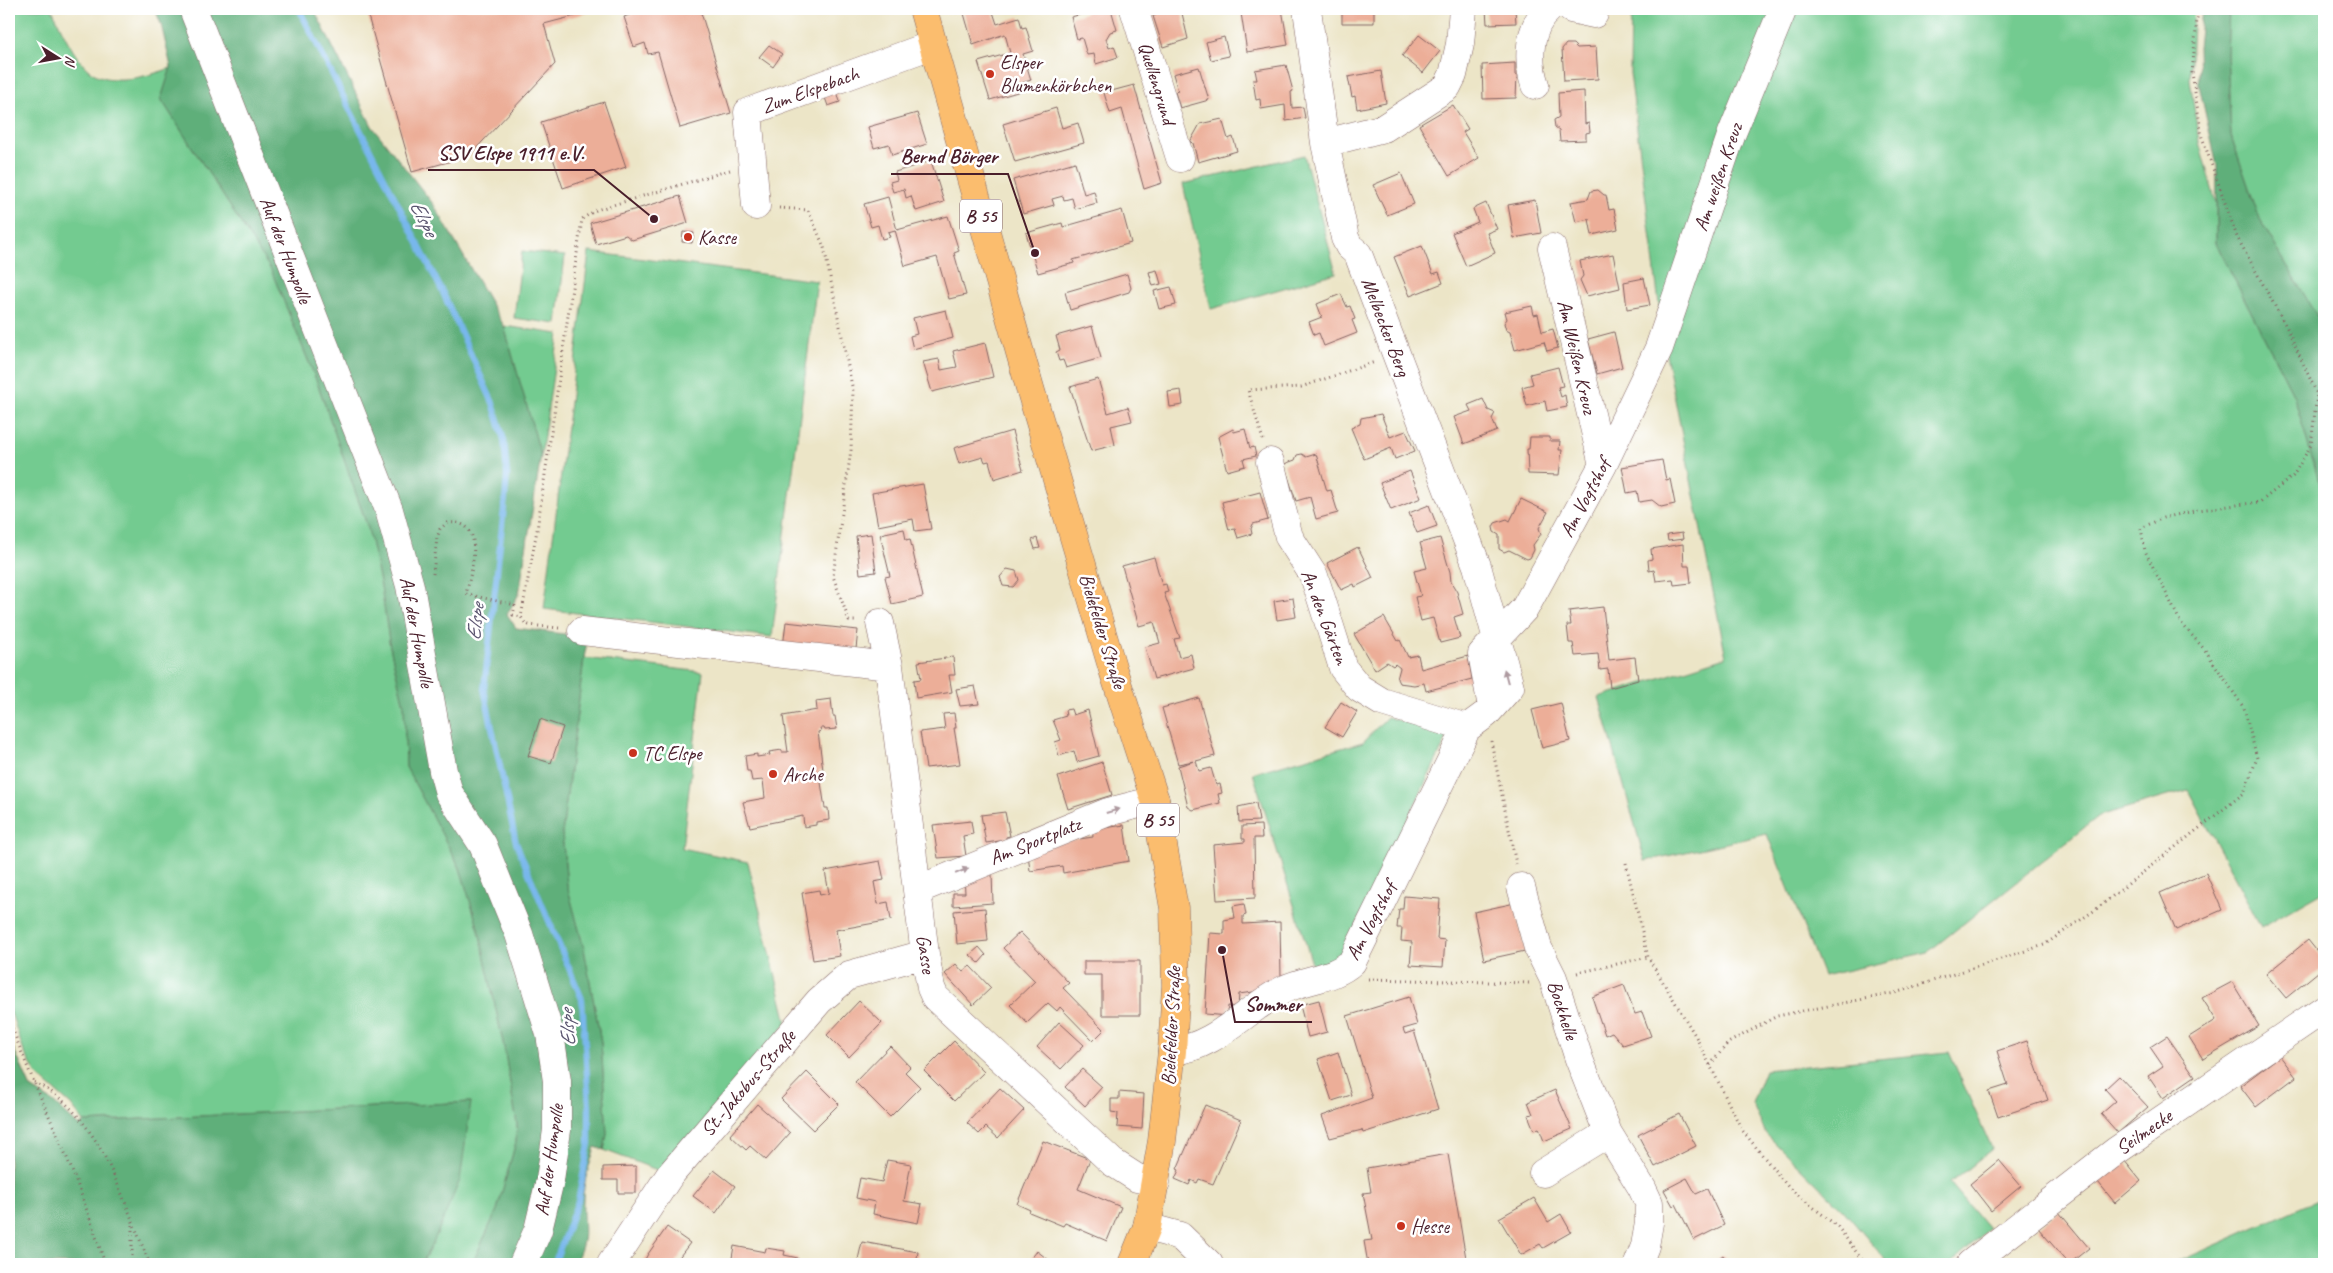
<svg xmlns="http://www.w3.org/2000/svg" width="2333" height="1273" font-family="Caveat,sans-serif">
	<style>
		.green { fill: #73cb90; stroke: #5e755e }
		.forest { fill: #5eaf7a; stroke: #546752 }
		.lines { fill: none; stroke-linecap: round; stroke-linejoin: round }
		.stream { stroke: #78b7ec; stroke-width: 6 }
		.building { fill: #ecae98 }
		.minor-casing { stroke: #836462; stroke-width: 29 }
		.major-casing { stroke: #836462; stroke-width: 29 }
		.path { stroke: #836462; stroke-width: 3; stroke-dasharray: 1 4; stroke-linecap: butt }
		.minor { stroke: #fff; stroke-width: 28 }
		.major { stroke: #fbbd6e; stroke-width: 28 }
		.oneway { fill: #ae9aa0 }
		.poi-dot { fill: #c8321e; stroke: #fff; stroke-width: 2 }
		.labels { text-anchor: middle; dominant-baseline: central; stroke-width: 5; stroke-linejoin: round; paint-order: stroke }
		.shield { fill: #fff; stroke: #80626b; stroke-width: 1 }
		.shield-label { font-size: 19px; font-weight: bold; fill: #4a1f2b }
		.poi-label { font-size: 20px; fill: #4a1f2b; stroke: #fff; text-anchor: start }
		.street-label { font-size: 20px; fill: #4a1f2b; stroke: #fff }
		.water-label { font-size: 21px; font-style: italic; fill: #5a546f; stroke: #fff }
		.leader { fill: none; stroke: #4a1f2b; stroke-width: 2 }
		.callout-dot { fill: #4a1f2b; stroke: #fff; stroke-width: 2 }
		.callout-label { font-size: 21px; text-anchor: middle; font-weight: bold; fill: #4a1f2b; stroke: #fff; stroke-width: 5; stroke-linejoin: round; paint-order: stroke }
	</style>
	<rect width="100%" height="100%" fill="#fff"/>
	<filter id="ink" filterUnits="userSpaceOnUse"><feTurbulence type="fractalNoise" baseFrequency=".02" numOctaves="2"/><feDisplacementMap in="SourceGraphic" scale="10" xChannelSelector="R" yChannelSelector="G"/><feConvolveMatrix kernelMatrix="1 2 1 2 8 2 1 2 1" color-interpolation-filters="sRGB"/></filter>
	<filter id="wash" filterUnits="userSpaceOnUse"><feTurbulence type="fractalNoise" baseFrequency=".0096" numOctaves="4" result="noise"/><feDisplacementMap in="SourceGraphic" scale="20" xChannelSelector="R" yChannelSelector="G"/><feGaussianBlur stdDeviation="1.12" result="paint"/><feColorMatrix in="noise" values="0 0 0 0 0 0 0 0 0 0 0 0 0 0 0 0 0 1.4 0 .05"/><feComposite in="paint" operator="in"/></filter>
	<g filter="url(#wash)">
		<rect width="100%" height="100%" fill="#ece5c7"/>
		<path class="green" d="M9,9H52C60,26 74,59 90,71C111,87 149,76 171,68L161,99L271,270L317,382L368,528L381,586L390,647L404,705L406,767L460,868L479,930L504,1047L517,1124L516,1142L497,1210L472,1264H421L433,1243L471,1102L84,1122L71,1105L37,1075L24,1052L9,1007Z
			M1631,9H2194L2190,79L2199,142L2216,203V243L2294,396L2324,499V891L2261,927L2188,790L2099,816L1928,952L1823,976L1767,834L1645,861L1599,697L1726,657L1664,344L1630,73Z
			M2229,9H2324V328L2260,220L2231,136L2227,54Z
			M1304,155L1336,273L1211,309L1183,184Z
			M522,251L565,256L557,324L514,318Z
			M589,252L817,281L772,637L544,609Z
			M504,326L559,334L541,456Z
			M584,658L703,672L682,848L748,862L787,1023L665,1173L604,1150L607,1134L601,1042L584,949L567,885L562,834Z
			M1387,717L1449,734L1338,963L1314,970L1253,773L1363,742Z
			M1949,1052L1992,1149L1950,1183L1989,1229L1950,1264H1889L1844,1211L1766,1134L1752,1103L1765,1070Z
			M2324,1197V1264H2173Z"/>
		<path class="forest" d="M155,9H314L372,126L434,205L504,326L541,456L519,594L507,614L516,628L588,637L584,658L562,834L567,885L584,949L601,1042L607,1134L604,1150L595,1147C590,1164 583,1182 583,1200C582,1229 589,1237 574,1264H472L497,1210L516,1142L517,1124L504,1047L479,930L460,868L406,767L404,705L390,647L381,586L368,528L317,382L271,270L161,99L171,67L161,24Z
			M2202,9H2229L2227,54L2231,136L2260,220L2324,328V499L2294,396L2216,243L2217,166L2199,85L2198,47Z
			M9,1038L31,1088L52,1101L79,1126L84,1122L471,1102L460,1180L433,1243L421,1264H9Z"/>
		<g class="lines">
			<path class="stream" d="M299,9L443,293L493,403L504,440L507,475L505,499L484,689L516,843L582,999L589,1106V1144L578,1201L554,1264"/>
		</g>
		<g id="blocks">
			<path class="building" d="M366,9H585L586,13L544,24L555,64L469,156L412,172Z
				M645,9H700L731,113L680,128L658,52L648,54L645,43L634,47L624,17Z
				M969,9H992L997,24L1019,17L1022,28L1026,27L1033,51L1023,54L1031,80L1019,84L1021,91L990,100L978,62L1010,53L1005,34L973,45L963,10Z
				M1088,9H1098L1100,11L1111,9L1117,30L1110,32L1106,39L1109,48L1114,46L1118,57L1096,64L1094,54L1087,55L1082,38L1077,39L1071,17L1086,13Z
				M1154,9H1181L1188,39L1163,47L1153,16L1156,15Z
				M1269,9H1282L1288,45L1247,52L1241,13Z
				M1342,9H1374V23H1342Z
				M1486,9H1515L1516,23L1487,24Z
				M1419,35L1440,51L1423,73L1402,56Z
				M1224,37L1229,56L1211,60L1206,42Z
				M1566,44H1573L1577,48L1596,47L1598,79L1564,81L1562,49Z
				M769,45L782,54L773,67L759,57Z
				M1515,63V75H1517L1516,98L1483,99L1482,65Z
				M1286,65L1293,91L1291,92L1292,108L1303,107L1305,118L1286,121L1285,105L1261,109L1260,99L1256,100L1253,80H1257L1255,70Z
				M1199,67L1209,100L1180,108L1175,92L1178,91L1173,74Z
				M1381,71L1386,103L1357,109L1355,96L1352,97L1348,77Z
				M1134,85L1162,183L1144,189L1122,109L1110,113L1104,93Z
				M837,91L840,102L828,106L824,95Z
				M1584,91L1585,124L1589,123L1590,132L1586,133V140L1560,141L1559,130L1555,127L1554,120L1559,117L1558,93Z
				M604,102L626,167L563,188L541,122Z
				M1453,105L1468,129L1463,132L1479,158L1449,176L1419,125Z
				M1056,108L1062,128L1078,123L1084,143L1015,162L1003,124Z
				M917,113L927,144L892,155L889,144L874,148L868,127Z
				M1222,119L1228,139L1233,137L1237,151L1198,162L1193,143L1190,142L1200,124Z
				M931,161L944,202L916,211L911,196L906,198L904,189L893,192L890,182L897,180L895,172Z
				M1075,162L1084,194L1094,191L1097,203L1075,209L1072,198L1064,200L1063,196L1052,199L1054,205L1023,214L1013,180Z
				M1401,173L1414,204L1387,215L1373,185Z
				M1598,190L1604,195H1606L1609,210L1614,209L1618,229L1592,235L1589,219L1576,222L1571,202L1588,199L1591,191Z
				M680,196L688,223L632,240L626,235L596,244L590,223Z
				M888,197L897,230L948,216L959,251L954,253L966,295L949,299L937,257L905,266L895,230L888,232L890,237L882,239L878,225L871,227L864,204Z
				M1535,200L1541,233L1514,238L1508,205Z
				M1486,203L1497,229L1487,233L1495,253L1466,266L1452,233L1478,222L1473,209Z
				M1122,210L1131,243L1073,260L1074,263L1038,273L1026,233L1062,223L1063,227Z
				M683,232L694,233L692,243L682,242Z
				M1422,246L1433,274L1439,272L1443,283L1410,296L1394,257Z
				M1613,254L1620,288L1587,296L1580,280L1583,276L1580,261Z
				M1157,270L1161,284L1153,286L1149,272Z
				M1127,274L1131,288L1129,292L1070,310L1065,292Z
				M1644,278L1650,305L1627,309L1624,282Z
				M1171,287L1176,305L1159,309L1154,291Z
				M1341,294L1347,307L1350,306L1355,319L1352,320L1357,333L1324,346L1319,333L1314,335L1309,322L1322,317L1317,304Z
				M1532,306L1534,315L1538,314L1542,332L1553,329L1558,348L1547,351L1544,342L1515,350L1510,332L1506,330L1504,323L1507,319L1505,312Z
				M946,310L953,338L913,349L910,336L917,334L913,318Z
				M1092,326L1101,358L1066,368L1063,360L1059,361L1056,352L1060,350L1056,336Z
				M1614,332L1622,367L1597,374L1588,339Z
				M985,343L993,377L932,392L923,362L939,359L941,370L957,367L953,351Z
				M1558,367L1563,386L1558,387L1561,397L1565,395L1567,407L1547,411L1545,401L1527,406L1522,387L1533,384L1530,374Z
				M1098,379L1108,413L1128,407L1132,421L1111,426L1115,445L1091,451L1070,387Z
				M1181,390L1183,405L1170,407L1168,392Z
				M1483,399L1488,410L1495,413L1492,419L1497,431L1464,444L1454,417L1471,411L1468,405Z
				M1381,414L1390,437L1406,431L1415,451L1395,459L1391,448L1364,459L1351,428L1360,424L1361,418Z
				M1233,429L1234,432L1245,429L1250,448L1254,447L1256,456L1243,459L1245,466L1227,471L1218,437Z
				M1012,431L1023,470L994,479L989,461L985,462L983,457L959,464L954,448Z
				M1530,437H1550V441H1560L1559,450H1562L1559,475L1528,474L1527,449H1529Z
				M1302,454L1306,457L1316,454L1327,491L1331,490L1338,513L1316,519L1310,497L1296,501L1284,464L1295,460L1297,455Z
				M1662,460L1666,480L1670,479L1675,504L1661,507L1652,500L1639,502L1637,491L1627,493L1622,467Z
				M1410,471L1421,498L1391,510L1380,483Z
				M923,484L931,529L915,531L913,519L878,526L872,493Z
				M1260,492L1268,520L1253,524L1251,529L1252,534L1238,538L1235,529L1229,530L1222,502Z
				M1521,499L1548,512L1539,528L1541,534L1533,545L1534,550L1530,558L1527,559L1509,550L1504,552L1499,549V535L1494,532L1493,527L1495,523L1507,519L1510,521Z
				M1429,505L1437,526L1417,533L1409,513Z
				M904,529L906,540L910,539L923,597L892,604L885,577L890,576L880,534Z
				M1682,533L1683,539L1668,541L1667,535Z
				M871,534L876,572L860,574L856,536Z
				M1037,538L1040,548L1035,549L1032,540Z
				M1440,538L1450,572L1451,582L1457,592L1463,614L1454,617L1460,638L1440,643L1433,618L1421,621L1415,597L1421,596L1414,571L1427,568L1420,543Z
				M1683,544L1684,566H1689L1691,583L1674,585L1673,579L1656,581L1654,570L1649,571L1648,560L1652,559L1651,549Z
				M1358,547L1373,578L1355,587L1354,584L1341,590L1327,563Z
				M1154,557L1162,585L1166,584L1168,592L1164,593L1180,638L1174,639L1179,657L1191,654L1194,668L1154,679L1145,647L1160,643L1154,622L1139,626L1122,566Z
				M1007,569L1016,571L1019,580L1013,587L1003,586L1000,577Z
				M1293,598L1296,617L1277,620L1274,601Z
				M1603,607L1609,660L1635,657L1638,680L1610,688L1608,669L1600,670L1598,654L1575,656L1573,643H1569L1567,625H1571L1569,611Z
				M1384,617L1398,641L1400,640L1408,657L1418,655L1421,669L1468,656L1472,679L1426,691L1424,683L1414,685L1399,683L1397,679L1400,668L1395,664L1393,666L1387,662L1375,670L1354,634Z
				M786,622L858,630L856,649L783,647Z
				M953,657L955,675H949L952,692L916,698L914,680L921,679L918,662Z
				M975,686L979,704L960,706L956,689Z
				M1199,698L1215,756L1196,761L1199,771L1211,768L1216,785L1220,784L1222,793L1218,794L1220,803L1193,810L1188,807L1178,766L1194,761L1178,764L1162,708Z
				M831,699L833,716H835L837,729L825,730L824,728H820L821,731L818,732L823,770H819L825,808H828L829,820L816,822V825L804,827L803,816L750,827L743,802L765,798L763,780L752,781L750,771H747L745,756L757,754V757L770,755L769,752L782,750V752H788L783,716L817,710L816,701Z
				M1341,702L1357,712L1342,737L1325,727Z
				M1561,703L1570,741L1542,748L1532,710Z
				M1071,709L1073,715L1088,710L1099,756L1077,762L1074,751L1059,756L1055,742L1061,740L1053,720L1066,716L1065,710Z
				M954,713L956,728H954L960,764L926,768L920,732L945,729L943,714Z
				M540,719L563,727L551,763L528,756Z
				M1102,762L1112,795L1068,809L1058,777Z
				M1256,803L1259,821L1239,822L1238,807Z
				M1005,812L1010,836L1006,837V840L986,843L981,815Z
				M971,821L973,834L963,836L966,856L938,858L933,825Z
				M1124,825L1129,861L1063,873L1062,866L1030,871L1028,853L1059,842L1093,837L1092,830Z
				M1261,825L1262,838H1254L1255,898L1217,900L1213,845L1245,842V839H1242V826Z
				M880,861L884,880L874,882L878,904L888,902L891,920L836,930L840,956L813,960L802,893L819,890L820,895L829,893L825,871Z
				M2206,873L2222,910L2176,930L2160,893Z
				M992,874L993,903L953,906V893H965L964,876Z
				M1404,896L1440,899L1437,939L1445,940L1443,967L1410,965L1412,942L1401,941L1402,928H1397L1399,909H1403Z
				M1515,903L1525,951L1484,960L1474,912Z
				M1244,904L1246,915L1243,916V924L1280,922L1281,978L1253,992L1239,994L1238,1007L1228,1006L1227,1016L1205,1014L1210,933L1224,934V920L1235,918L1233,906Z
				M985,908L988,941L957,944L954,911Z
				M1020,932L1069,983L1063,988L1104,1030L1093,1041L1060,1007L1057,1011L1048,1003L1027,1023L1010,1005L1035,981L1003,948Z
				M2308,940L2324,960V967L2286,998L2266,974Z
				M979,947L986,955L979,963L970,955Z
				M1084,961H1140V1015H1102V975H1084Z
				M956,964L963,972L970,966L991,988L973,1005L945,974Z
				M2232,982L2259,1026L2203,1059L2189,1037L2216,1020L2202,998Z
				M1624,985L1635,1014L1642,1012L1651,1036L1623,1045L1612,1032L1605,1035L1592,997Z
				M1409,997L1417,1025L1403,1029L1405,1034L1414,1031L1438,1109L1363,1133L1362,1130L1330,1138L1322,1116L1372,1098L1347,1016Z
				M1319,1000L1327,1032L1308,1037L1300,1005Z
				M859,1001L882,1023L849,1057L827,1035Z
				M1059,1022L1084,1045L1061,1069L1037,1047Z
				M2167,1036L2195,1076L2163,1098L2148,1076L2163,1066L2150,1047Z
				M954,1041L984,1072L954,1101L924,1071Z
				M2027,1041L2048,1100L1998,1117L1989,1091L2008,1085L1997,1051Z
				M890,1046L910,1067L905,1072L920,1087L890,1117L855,1082Z
				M1338,1052L1351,1095L1332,1101L1318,1059Z
				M2280,1056L2296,1077L2256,1107L2240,1086Z
				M1082,1069L1102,1087L1085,1106L1065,1087Z
				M807,1072L839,1104L813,1130L781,1099Z
				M2119,1076L2148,1107L2118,1133L2101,1114L2116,1101L2105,1089Z
				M1000,1088L1024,1110L998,1138L986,1127L979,1134L967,1123Z
				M1555,1090L1572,1129L1544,1141L1539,1128L1534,1130L1528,1115L1533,1114L1528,1102Z
				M1119,1092L1144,1094L1142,1129L1117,1127L1118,1113L1111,1112V1099H1119Z
				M757,1104L790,1133L766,1160L750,1146L746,1150L730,1135Z
				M1205,1105L1241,1120L1213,1184L1199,1179L1197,1183L1191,1180L1189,1185L1175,1179L1179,1170L1177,1169Z
				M1679,1114L1696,1146L1655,1167L1638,1135Z
				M1043,1141L1090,1159L1078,1189L1121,1207L1107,1241L1065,1223L1063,1226L1029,1212L1030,1210L1017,1204Z
				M1448,1154L1467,1264H1368L1364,1241L1372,1240L1363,1193L1371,1192L1367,1168Z
				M887,1160L911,1164L904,1201L922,1204L918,1223L873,1214L875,1202L856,1198L860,1178L882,1182Z
				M1999,1160L2021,1186L1991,1211L1970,1184Z
				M2124,1160L2141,1181L2115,1203L2098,1182Z
				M636,1166V1193H618V1180H603V1167Z
				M714,1170L735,1186L716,1213L693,1196Z
				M1687,1178L1696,1194L1707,1189L1724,1225L1694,1240L1676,1204L1673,1206L1664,1190Z
				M1534,1198L1548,1222L1561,1214L1571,1232L1543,1248L1540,1244L1521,1255L1499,1218Z
				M2058,1211L2089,1248L2069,1264L2038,1228Z
				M667,1227L690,1243L674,1264H645L643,1263L648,1254Z
				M862,1242L918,1252L916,1264H857Z
				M734,1246L765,1252L766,1248L785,1251L784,1255L798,1258L797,1264H731Z
				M1037,1251L1054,1264H1027Z
				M1723,1255L1730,1264H1711Z"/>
		</g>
	</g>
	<g filter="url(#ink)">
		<use href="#blocks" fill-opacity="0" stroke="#836462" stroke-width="1"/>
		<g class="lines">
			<g class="minor-casing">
				<path id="minor" d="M193,9L389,510L410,586L443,771L449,793L483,845L519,934L550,1034L557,1081V1130L550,1180L538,1230L523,1264
					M1134,9L1180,158
					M1571,9L1594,14
					M1535,85C1527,61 1528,26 1549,9
					M1325,143L1384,128L1447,87L1453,75L1460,44L1463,9
					M756,206L748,112L932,45
					M1552,248L1603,465
					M1270,462L1289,537L1314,576L1343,668L1359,688L1382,702L1467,728
					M880,623L889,666L925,954L931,988L935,997L1112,1162L1137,1178L1156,1182
					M582,631L889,666
					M1492,707L1482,654L1525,608L1603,465L1659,348L1732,133L1783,9
					M1521,887L1538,948L1553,978L1579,1059L1608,1133L1642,1188L1649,1203V1223L1645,1246L1638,1264
					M917,890L1108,812L1155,800
					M1172,1051C1216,1048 1247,1007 1285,989C1307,979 1335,978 1352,962L1467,728L1486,714L1510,687L1477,566L1358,254L1349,246L1345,238L1325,143L1307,9
					M1543,1173L1608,1133
					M1147,1227L1180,1236L1209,1264
					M611,1264L670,1175L819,1001L849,975L925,954
					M1970,1264L2116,1151L2324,1009"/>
			</g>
			<g class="major-casing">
				<path id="major" d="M923,9L1030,388L1113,670L1155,800L1174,908L1176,986L1172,1051L1162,1141L1147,1227L1132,1264"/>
			</g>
			<path class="path" d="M779,208L808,210L824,247L853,391L851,450L833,576L849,621H858
				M1263,440L1248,390L1301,387L1375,362
				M433,574L437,538L440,529L447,523C488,518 471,571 466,594L515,605L513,615L521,617
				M559,628L529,625L525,623L521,617L537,530L582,219L596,210L730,170
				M1491,741L1516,864
				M1626,863L1648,957L1696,1037L1742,1130L1789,1188L1838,1227L1865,1264
				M1577,973L1648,957
				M1368,979L1529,983
				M9,1019C25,1065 46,1108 65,1153C80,1189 93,1227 105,1264
				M1710,1065L1728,1043L1777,1016L1895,993L2044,945L2095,910L2244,793L2257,758L2244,708L2205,650L2181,623L2145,551L2141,528L2163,518L2198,510L2260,502L2293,476L2311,445L2317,394L2287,328L2237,237L2202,137L2192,73L2198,9
				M34,1082C102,1114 122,1201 150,1264
				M132,1225V1264"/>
			<use href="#minor" class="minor"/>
			<use href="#major" class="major"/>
		</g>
		<defs><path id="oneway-solid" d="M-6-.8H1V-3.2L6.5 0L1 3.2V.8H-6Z" transform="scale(1.25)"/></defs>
		<g class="oneway">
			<use href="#oneway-solid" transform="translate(1506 676) rotate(-105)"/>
			<use href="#oneway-solid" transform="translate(1113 811) rotate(-16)"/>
			<use href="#oneway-solid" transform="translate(962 871) rotate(-23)"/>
		</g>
	</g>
	<g class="poi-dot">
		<circle cx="990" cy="74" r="5"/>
		<circle cx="688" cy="237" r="5"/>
		<circle cx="633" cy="753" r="5"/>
		<circle cx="773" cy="774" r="5"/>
		<circle cx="1401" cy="1226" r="5"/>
	</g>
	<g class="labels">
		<g class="shield">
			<rect x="960" y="199.5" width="42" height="33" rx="4"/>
			<rect x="1137" y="803.5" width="42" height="33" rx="4"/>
		</g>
		<g class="shield-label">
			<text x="981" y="216">B 55</text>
			<text x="1158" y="820">B 55</text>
		</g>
		<g class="poi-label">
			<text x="1000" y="62">Elsper<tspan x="1000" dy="23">Blumenkörbchen</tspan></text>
			<text x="698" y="237">Kasse</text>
			<text x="643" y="753">TC Elspe</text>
			<text x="783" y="774">Arche</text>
			<text x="1411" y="1226">Hesse</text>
		</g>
		<g class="street-label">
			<text transform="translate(1157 83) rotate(73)">Quellengrund</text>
			<text transform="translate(810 90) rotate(-20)">Zum Elspebach</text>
			<text transform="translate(1718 177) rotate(-71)">Am weißen Kreuz</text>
			<text transform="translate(286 250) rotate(69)">Auf der Humpolle</text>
			<text transform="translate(1386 327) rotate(69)">Melbecker Berg</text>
			<text transform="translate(1577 357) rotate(77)">Am Weißen Kreuz</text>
			<text transform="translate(1585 498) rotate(-62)">Am Vogtshof</text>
			<text transform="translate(1325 617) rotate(69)">An den Gärten</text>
			<text transform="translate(1103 631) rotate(73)">Bielefelder Straße</text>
			<text transform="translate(417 632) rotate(79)">Auf der Humpolle</text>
			<text transform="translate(1035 841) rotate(-22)">Am Sportplatz</text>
			<text transform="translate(1371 921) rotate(-62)">Am Vogtshof</text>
			<text transform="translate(926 954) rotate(81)">Gasse</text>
			<text transform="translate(1563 1010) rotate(72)">Bockhelle</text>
			<text transform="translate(1171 1026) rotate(-87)">Bielefelder Straße</text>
			<text transform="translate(748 1083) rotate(-49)">St.-Jakobus-Straße</text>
			<text transform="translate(2144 1132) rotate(-35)">Seilmecke</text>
			<text transform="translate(549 1160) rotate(-82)">Auf der Humpolle</text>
		</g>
		<g class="water-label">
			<text transform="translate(424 218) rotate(63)">Elspe</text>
			<text transform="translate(475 622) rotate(-83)">Elspe</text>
			<text transform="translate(567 1028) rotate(-94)">Elspe</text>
		</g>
	</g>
	<path class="leader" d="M654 219L594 170H428M1035 253L1008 174H891M1222 950L1235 1022H1312"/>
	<g class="callout-dot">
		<circle cx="654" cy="219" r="5"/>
		<circle cx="1035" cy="253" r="5"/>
		<circle cx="1222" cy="950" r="5"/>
	</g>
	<g class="callout-label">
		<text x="511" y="160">SSV Elspe 1911 e.V.</text>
		<text x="949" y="163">Bernd Börger</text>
		<text x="1273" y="1011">Sommer</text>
	</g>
	<rect width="2333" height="1273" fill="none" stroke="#fff" stroke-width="30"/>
	<g transform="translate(58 58) rotate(101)" stroke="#ffffff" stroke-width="4" paint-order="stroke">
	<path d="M0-4L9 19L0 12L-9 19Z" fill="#4a1f2b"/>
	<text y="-8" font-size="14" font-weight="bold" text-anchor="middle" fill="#4a1f2b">N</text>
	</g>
</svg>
